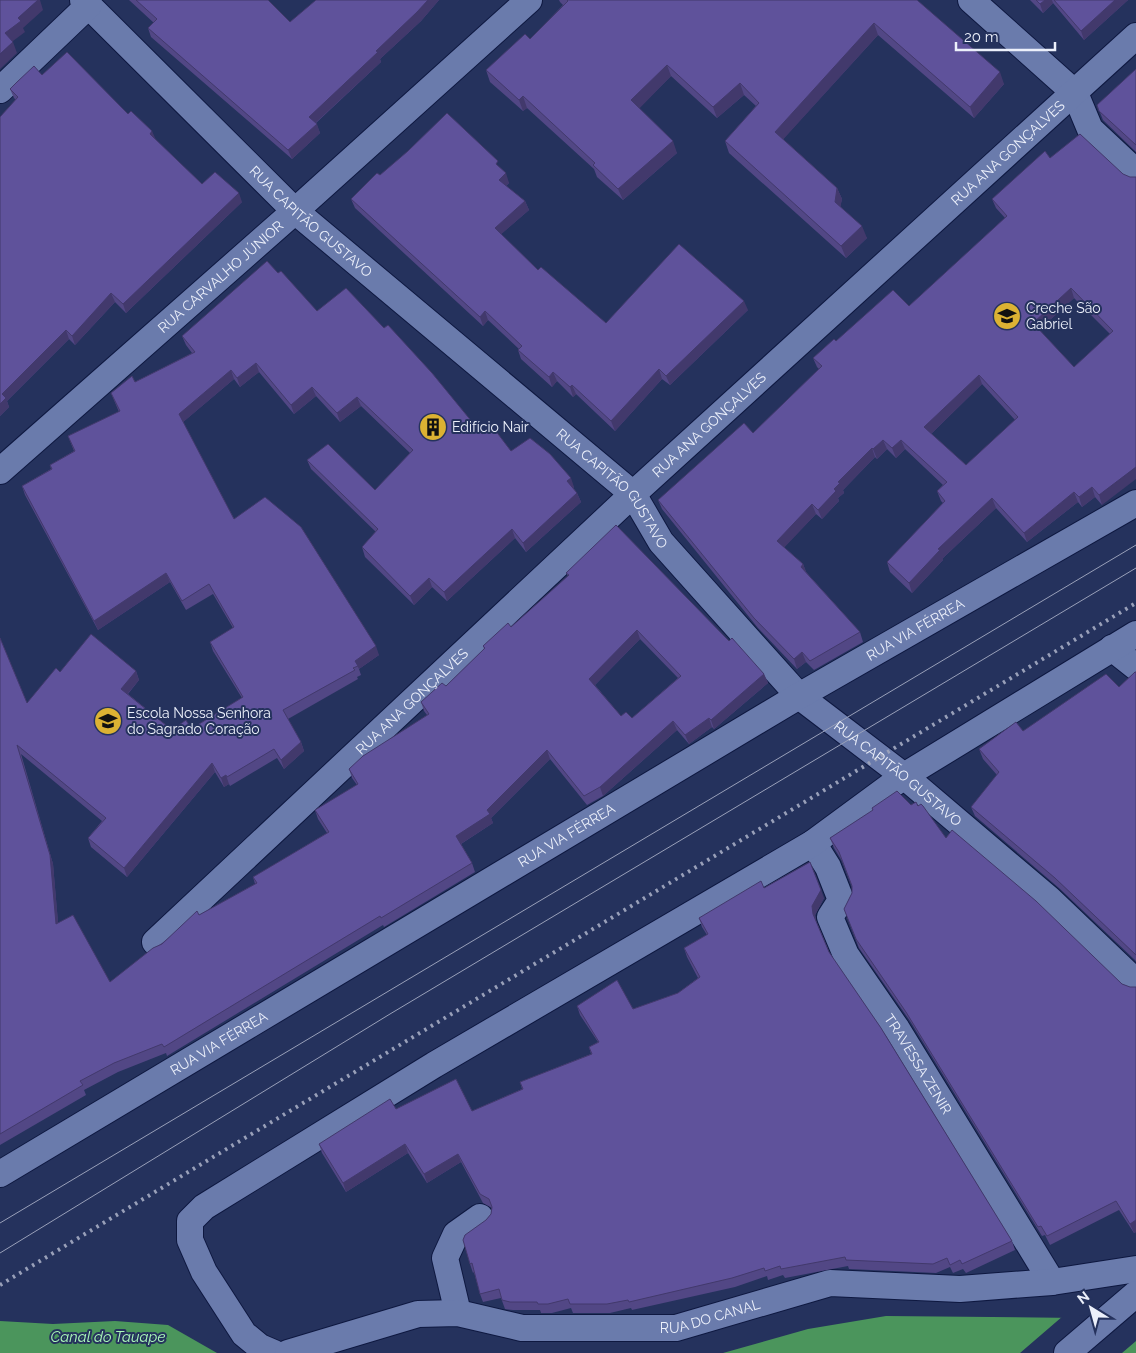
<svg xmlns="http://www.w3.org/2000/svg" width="1136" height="1353" font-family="Raleway,sans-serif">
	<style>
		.water { fill: #4b955c }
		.pier { fill: #25325d }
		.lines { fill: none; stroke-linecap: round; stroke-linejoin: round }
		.street-casing { stroke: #0e1840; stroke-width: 28 }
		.street { stroke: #6a7bac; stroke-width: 26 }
		.tram { stroke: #99a0b9; stroke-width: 1 }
		.rail { stroke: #99a0b9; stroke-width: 4; stroke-dasharray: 2.5 5; stroke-linecap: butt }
		.wall { fill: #524785; fill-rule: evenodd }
		.shaded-wall { fill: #42396c }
		.building { fill: #5f529b; stroke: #42396c; fill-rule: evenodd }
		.labels { text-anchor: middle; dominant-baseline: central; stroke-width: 4; stroke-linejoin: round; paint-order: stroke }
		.street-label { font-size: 14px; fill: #ecf0fb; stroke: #25325d }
		.poi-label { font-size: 14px; fill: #ecf0fb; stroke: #25325d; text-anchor: start }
		.water-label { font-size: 15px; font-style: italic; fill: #adfbba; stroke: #25325d }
	</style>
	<rect width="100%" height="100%" fill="#25325d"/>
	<path class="water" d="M1136,1308V1353H723L808,1329L886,1316L1079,1318Z
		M0,1321L53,1324L115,1321L168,1325L217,1353H0Z"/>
	<path class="pier" d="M1136,1306V1341L1122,1353H1020L1063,1316H1079Z"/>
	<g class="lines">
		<g class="street-casing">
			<g id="street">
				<path id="s1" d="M83,0L295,211L633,494L661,542L799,696L904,776L1049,899L1136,982"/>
				<path d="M971,0L1075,93L1090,129L1136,172"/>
				<path d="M0,90L89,5"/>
				<path id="s2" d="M0,471L295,211L529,0"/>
				<path d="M1112,648L1136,667"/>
				<path id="s3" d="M813,843L828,867L841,900L830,917L846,955L897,1029L1052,1282"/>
				<path id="s4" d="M155,942L633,494L1136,36"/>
				<path id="s5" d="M0,1174L799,696L1136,503"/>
				<path d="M458,1313L445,1258L456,1234L480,1217"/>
				<path d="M274,1353L260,1347L244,1334L204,1272L190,1240V1221L204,1207L434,1065L813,843L904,776L1136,634"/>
				<path id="s6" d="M288,1353L418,1314L458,1313L522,1328H676L830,1283L960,1289L1052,1282L1136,1269"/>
				<path d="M1067,1353L1136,1294"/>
			</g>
		</g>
		<use href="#street" class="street"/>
		<path class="tram" d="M0,1223L1136,545
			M0,1253L390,1014L1136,568"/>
		<path class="rail" d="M0,1285L1136,603"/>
	</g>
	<path class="wall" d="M129,0H268L290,22L316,0H439L421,21L380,59L381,62L316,123L320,133L292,159L151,37L148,28L154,23Z
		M559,0H917L1004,84L974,118L878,35L783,139L837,188L842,199L840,207L867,238L846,258L729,153L725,141L756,106L744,95L717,118L671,76L639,108L677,153L623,200L597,177L594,169L527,108L523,111L490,82L486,70L530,39L563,5L560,2Z
		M1030,0H1128L1084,40L1053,3L1043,13Z
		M1136,69V152L1103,120L1097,105Z
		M42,75L128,114L202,184L242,202L126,313L115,302L75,345L69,339L7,401L9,407L0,416V117L16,100L14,98L10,89Z
		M1050,158L1123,174L1102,505L1095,497L1082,507L1078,502L1027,542L996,508L943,558V560L912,593L890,572L887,562L943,503L941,501L937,491L943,485L905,449L896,458L887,449L877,459L875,457L843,490L844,493L838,498L839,501L822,519L816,514L784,547L803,564L806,572L860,632L863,642L814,670L806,662L797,669L758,628L662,509L658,500L753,433L819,369L817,367L813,358L836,341L909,306L1005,218L996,208L992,199ZM1074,298L1110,334L1074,367L1039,330ZM982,384L1015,420L966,465L931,434Z
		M500,168L509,183L506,186L525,201L529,210L501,234L538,270L606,323L748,310L670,385L662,379L615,431L576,394L573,397L557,381L552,387L521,359L518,350L519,349L488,320L483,326L355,208L351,199L380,175Z
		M278,273L317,311L482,434L511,451L574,487L573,488L577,493L581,502L526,552L515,538L447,601L432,587L414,605L365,557L362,547L376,532L311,469L307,460L375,490L410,453L361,406L340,422L316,396L294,414L259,372L240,387L234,379L183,422L234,519L379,655L359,669L361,675L357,677L358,679L288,719L301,742L304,751L284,769L277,758L230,786L229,784L224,787L215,772L127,877L91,847L88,838L102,821L21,754L53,864L58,923L110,982L199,915L255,884L253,877L327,833L318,819L315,810L357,785L352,778L349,769L427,715L424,711L421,702L446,686L484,649L483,646L511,627L568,576L566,573L729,641L764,674L768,683L714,729L712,727L689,744L677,730L603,796L587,805L550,759L491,818L493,823L461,844L472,863L475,872L384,927L383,925L167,1056L166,1053L118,1072L84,1090L86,1095L0,1145V638L27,703L60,672L136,671L139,680L128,694L172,730L191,729L242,698L213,651L210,642L233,628L213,594L186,610L170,582L98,630L25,495L22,486L51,469L50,465L74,451L68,436L119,412L111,393L135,382L192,353L186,345L182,336ZM640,639L678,678L632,718L621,716L595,685Z
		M1136,672V961L1059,888L975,816L971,807L997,775L983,759L979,749L1023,731L1119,687Z
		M911,805L918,806L946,838L1122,984L1130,987H1136V1232L1134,1233L1119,1210L1050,1245L1045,1235L1042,1236L910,1021L859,948L844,909L852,893V887L842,861L834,848L830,838L873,811L872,808Z
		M764,888L824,898L815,915L816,921L829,952L1012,1241L1015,1250L966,1273L963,1269L953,1273L950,1267L936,1273L849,1269L848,1266L785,1278L783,1275L768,1280L767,1276L735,1287L632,1310L631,1308L610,1313H573L571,1308L552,1313H541L540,1310H513L505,1309L501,1298L483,1302L480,1294L474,1272L473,1273L470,1264L486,1220L491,1214L492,1208L483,1203L461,1162L427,1183L408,1153L346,1192L322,1153L319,1144L396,1109L472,1111L522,1089L520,1082L591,1054L589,1047L598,1042L580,1015L577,1006L633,1009L678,993L698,978L687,957L684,948L707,935L702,927L699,918Z"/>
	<path class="shaded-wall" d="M38,0H40L43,10L23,28L25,32L9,44L5,33L18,18Z
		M428,0H439L421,21L380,59L381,62L312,126L309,117Z
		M1045,0H1052L1053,3L1043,13L1040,4Z
		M1115,0H1128L1084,40L1081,31Z
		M874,23L878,35L779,144L775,132Z
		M13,42L17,53L0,69V54Z
		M667,65L671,76L636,112L631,100Z
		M1000,72L1004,84L974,118L970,107Z
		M740,83L744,95L717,118L713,107Z
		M523,96L527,108L523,111L519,100Z
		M317,124L320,133L292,159L288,150Z
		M152,131L156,140L150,134Z
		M673,141L677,153L623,200L618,189Z
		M506,173L509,183L502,189L499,180Z
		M837,188L842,199L839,214L835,202Z
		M239,193L242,202L126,313L123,304Z
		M525,201L529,210L498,237L495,228Z
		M862,226L867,238L846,258L841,246Z
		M1071,288L1074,298L1036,333L1033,323Z
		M111,293L115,302L75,345L72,336Z
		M744,301L748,310L670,385L666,376Z
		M485,311L488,320L483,326L480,317Z
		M66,330L69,339L7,401L9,407L0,416V404L2,394Z
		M256,363L259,372L240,387L237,378Z
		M659,369L662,379L615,431L611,421Z
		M231,370L234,379L182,423L179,414Z
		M553,372L557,381L552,387L549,377Z
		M979,375L982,384L928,437L924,427Z
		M572,385L576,394L573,397L570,387Z
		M312,387L316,396L294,414L291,405Z
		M357,397L361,406L340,422L337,413Z
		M883,440L887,449L877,459L873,449Z
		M901,440L905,449L896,458L892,448Z
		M872,448L875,457L843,490L844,493L838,498L839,501L822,519L818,510L838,482Z
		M1136,467V479L1102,505L1099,495Z
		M571,478L574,487L570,490L567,481Z
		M1092,487L1095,497L1082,507L1079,497Z
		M1074,492L1078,502L1027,542L1024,533Z
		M577,493L581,502L526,552L523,543Z
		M992,498L996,508L943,558V560L912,593L909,583L938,549Z
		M812,504L816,514L781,551L777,541Z
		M512,529L515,538L447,601L444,592Z
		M803,564L807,574L801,567Z
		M166,573L170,582L98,630L94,621Z
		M429,578L432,587L414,605L410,596Z
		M637,630L640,639L592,688L589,679Z
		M376,646L379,655L359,669L355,661Z
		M802,652L806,662L797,669L794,659Z
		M136,671L139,680L124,698L121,689Z
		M764,674L768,683L714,729L711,720Z
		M709,718L712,727L689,744L685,735Z
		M673,721L677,730L603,796L600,787Z
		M301,742L304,751L284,769L281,760Z
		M17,745L53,864L59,933L56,924Z
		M547,750L550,759L491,818L493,823L459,845L456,836L487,810Z
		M212,763L215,772L127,877L124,868Z
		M226,775L229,784L224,787L221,778Z
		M821,890L824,898L815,915L816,922L813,914L812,906Z
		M405,1144L408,1153L346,1192L343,1183Z
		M458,1154L461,1162L427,1183L424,1174Z
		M1136,1220V1232L1134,1233L1130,1224Z"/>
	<path class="building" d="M0,0H38L18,18L21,21L5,33L13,42L0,54Z
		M136,0H268L290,22L316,0H428L417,12L376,51L378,52L309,117L317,124L288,150L148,28L157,19Z
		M567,0H917L1000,72L970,107L874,23L775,132L837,188L835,202L862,226L841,246L725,141L759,103L740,83L713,107L667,65L631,100L673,141L618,189L593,165L595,163L523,96L519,100L486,70L525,34L530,39L568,1Z
		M1036,0H1045L1040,4Z
		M1054,0H1115L1081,31Z
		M67,52L128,114L131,111L152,131L150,134L202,184L215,172L239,193L123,304L111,293L72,336L66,330L2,394L6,398L0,404V117L18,97L10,89L17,82L34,66L42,75Z
		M1136,69V145L1099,111L1097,105Z
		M447,113L498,161L496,164L506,173L499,180L525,201L495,228L538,270L541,267L606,323L679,244L744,301L666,376L659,369L611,421L572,385L570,387L553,372L549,377L518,350L522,346L485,311L480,317L351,199L377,173L380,175L408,151Z
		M1080,134L1123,174L1130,177H1136V467L1099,495L1092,487L1079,497L1074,492L1024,533L992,498L938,549L940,550L909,583L887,562L945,501L937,491L947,482L901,440L892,448L883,440L873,449L872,448L838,482L840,483L834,489L836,491L818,510L812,504L777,541L803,564L801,567L860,632L810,661L802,652L794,659L754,618L658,500L744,423L753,433L822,366L813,358L834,339L836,341L893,290L909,306L1007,216L992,199L1045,151L1050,158ZM1071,288L1113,331L1074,367L1033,323ZM979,375L1018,417L966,465L924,427Z
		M267,261L278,273L281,271L317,311L346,288L384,328L388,325L432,373L482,434L492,426L511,451L530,438L550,454L571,478L567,481L577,493L523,543L512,529L444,592L429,578L410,596L362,547L378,529L307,460L328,444L375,490L413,450L357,397L337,413L312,387L291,405L256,363L237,378L231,370L179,414L234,519L265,497L301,527L376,646L355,661L358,666L353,668L355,670L283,710L301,742L281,760L274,749L227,777L226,775L221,778L212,763L124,868L88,838L106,818L17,745L50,855L56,924L73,915L110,982L153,948L162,944L197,911L199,915L257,883L253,877L329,832L315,810L358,784L349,769L363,756L429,714L421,702L442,683L446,686L485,648L483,646L508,623L511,627L569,575L566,573L616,525L729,641L732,638L764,674L711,720L709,718L685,735L673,721L600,787L584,796L547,750L487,810L490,814L456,836L472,863L381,918L380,916L164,1047L162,1044L114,1063L80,1081L83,1085L0,1134V638L27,703L56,668L60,672L91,634L136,671L121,689L172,730L186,720L191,729L243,697L210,642L234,627L209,584L182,601L166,573L94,621L22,486L52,469L50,465L75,451L68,436L120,411L111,393L132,376L135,382L195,352L182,336ZM637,630L681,676L632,718L626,712L621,716L589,679Z
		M1135,672H1136V955L1055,878L971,807L999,772L979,749L1016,722L1023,731L1106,674L1119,687Z
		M897,791L911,805L916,802L918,806L921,804L923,806L946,838L952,830L1036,901L1122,984L1130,987H1136V1220L1130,1224L1116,1201L1047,1236L1041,1226L1038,1227L906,1012L856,939L844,909L852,893V886L839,852L830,838L873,810L872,808Z
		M810,862L821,890L812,906L813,914L829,952L881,1028L1012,1241L962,1264L960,1260L950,1265L947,1258L933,1264L846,1260L845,1257L781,1269L780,1266L765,1271L764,1268L732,1278L629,1302L628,1300L607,1304H570L568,1299L548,1304H538L537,1302H510L502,1300L499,1289L480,1294L472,1263L470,1264L463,1240L465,1235L486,1220L491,1214L492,1207L489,1199L480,1194L458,1154L424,1174L405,1144L343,1183L319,1144L390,1099L396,1109L456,1079L472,1111L523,1089L520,1082L592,1054L589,1047L599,1042L577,1006L617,980L633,1009L678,993L700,977L684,948L708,934L699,918L761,881L764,888Z"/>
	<defs>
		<g id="school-disc" transform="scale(1.4375)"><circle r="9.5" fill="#dcb233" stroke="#25325d"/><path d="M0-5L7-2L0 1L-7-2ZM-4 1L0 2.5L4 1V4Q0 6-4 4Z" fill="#111"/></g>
		<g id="building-disc" transform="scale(1.4375)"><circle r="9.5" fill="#dcb233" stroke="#25325d"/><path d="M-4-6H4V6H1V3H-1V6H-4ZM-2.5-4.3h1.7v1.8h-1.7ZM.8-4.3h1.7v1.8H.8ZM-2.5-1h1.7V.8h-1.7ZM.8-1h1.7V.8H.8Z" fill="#111"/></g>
	</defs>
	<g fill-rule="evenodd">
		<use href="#school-disc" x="1007" y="316"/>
		<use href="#building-disc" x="433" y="427"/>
		<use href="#school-disc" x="108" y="721"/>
	</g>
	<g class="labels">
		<g class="street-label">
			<text stroke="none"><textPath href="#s4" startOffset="1162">RUA ANA GONÇALVES</textPath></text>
			<text stroke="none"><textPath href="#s1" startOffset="318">RUA CAPITÃO GUSTAVO</textPath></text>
			<text stroke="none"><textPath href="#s2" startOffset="294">RUA CARVALHO JÚNIOR</textPath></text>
			<text stroke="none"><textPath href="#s4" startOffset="758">RUA ANA GONÇALVES</textPath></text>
			<text stroke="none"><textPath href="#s1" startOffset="722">RUA CAPITÃO GUSTAVO</textPath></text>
			<text stroke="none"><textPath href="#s5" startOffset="1065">RUA VIA FÉRREA</textPath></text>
			<text stroke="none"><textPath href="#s4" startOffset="352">RUA ANA GONÇALVES</textPath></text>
			<text stroke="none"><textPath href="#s1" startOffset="1128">RUA CAPITÃO GUSTAVO</textPath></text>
			<text stroke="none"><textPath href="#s5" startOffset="660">RUA VIA FÉRREA</textPath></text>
			<text stroke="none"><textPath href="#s5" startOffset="255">RUA VIA FÉRREA</textPath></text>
			<text stroke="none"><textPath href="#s3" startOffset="256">TRAVESSA ZENIR</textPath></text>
			<text stroke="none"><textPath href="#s6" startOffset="431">RUA DO CANAL</textPath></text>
		</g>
		<g class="poi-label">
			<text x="1026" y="308">Creche São<tspan x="1026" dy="16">Gabriel</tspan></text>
			<text x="452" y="427">Edifício Nair</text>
			<text x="127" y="713">Escola Nossa Senhora<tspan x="127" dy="16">do Sagrado Coração</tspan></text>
		</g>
		<g class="water-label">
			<text x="108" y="1337">Canal do Tauape</text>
		</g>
	</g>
	<g transform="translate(1091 1308) rotate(323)" stroke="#25325d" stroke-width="4" paint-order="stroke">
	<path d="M0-4L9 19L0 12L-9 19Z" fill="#ecf0fb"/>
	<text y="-8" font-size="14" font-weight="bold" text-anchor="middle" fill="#ecf0fb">N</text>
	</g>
	<path d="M956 42v8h99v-8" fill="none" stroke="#ecf0fb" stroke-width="2.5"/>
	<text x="964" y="42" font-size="15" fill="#ecf0fb" stroke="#25325d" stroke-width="4" paint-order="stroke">20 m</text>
</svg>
